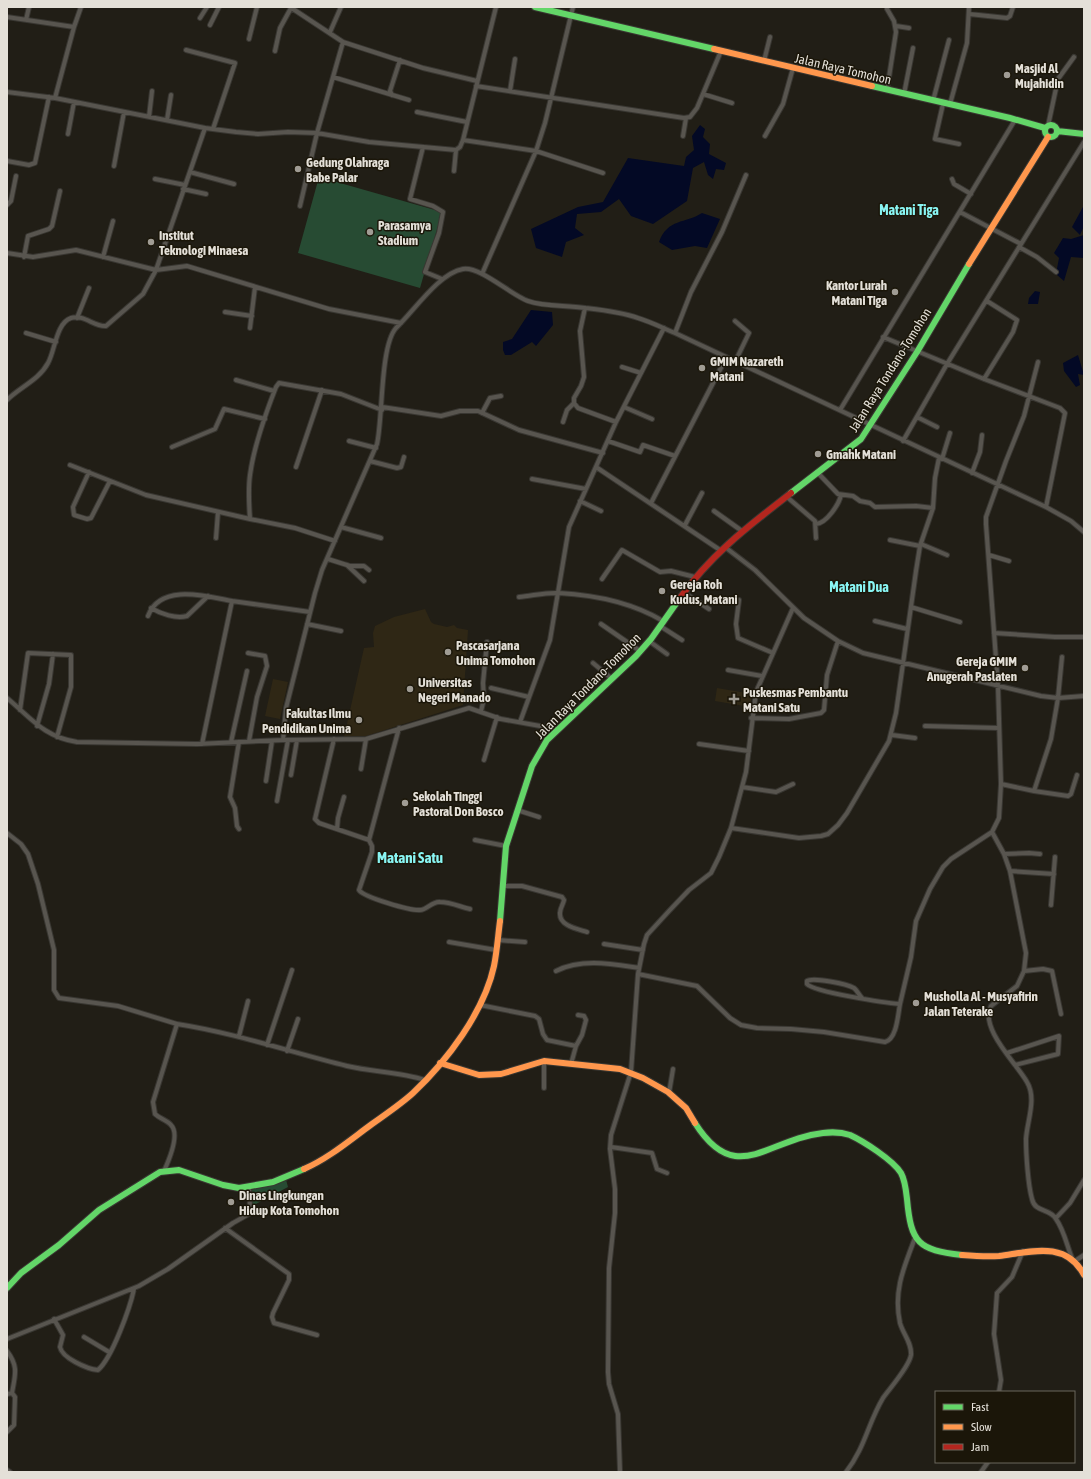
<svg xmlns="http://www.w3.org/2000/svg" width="1091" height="1479" font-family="'Asap Condensed',sans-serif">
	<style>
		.built { fill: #2f2715 }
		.green { fill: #274b33 }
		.water { fill: #030925 }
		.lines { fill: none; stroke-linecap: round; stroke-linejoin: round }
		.street-casing { stroke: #393732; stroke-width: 6 }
		.fast-casing { stroke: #393732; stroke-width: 8 }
		.slow-casing { stroke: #393732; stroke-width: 8 }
		.jam-casing { stroke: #393732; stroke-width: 8 }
		.street { stroke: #58554f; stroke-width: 4 }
		.fast { stroke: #63d668; stroke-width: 6 }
		.slow { stroke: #ff974d; stroke-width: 6 }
		.jam { stroke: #b3261e; stroke-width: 6 }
		.poi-dot { fill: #a09c94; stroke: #1b1609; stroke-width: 1.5 }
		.labels { text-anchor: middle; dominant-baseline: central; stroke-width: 3; stroke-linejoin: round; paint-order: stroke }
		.poi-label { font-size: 13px; font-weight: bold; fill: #e4e0d8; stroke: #1b1609; text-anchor: start }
		.street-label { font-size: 13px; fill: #e4e0d8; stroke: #1b1609 }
		.neighbourhood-label { font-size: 14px; font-weight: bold; fill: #89f5f3; stroke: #1b1609 }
		.quarter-label { font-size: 15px; font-weight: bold; fill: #89f5f3; stroke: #1b1609 }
	</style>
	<rect width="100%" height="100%" fill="#211e16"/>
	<path class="built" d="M425,609L431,622L434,624L447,627L454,625L457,628L468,630L463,705L366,736L344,737L364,648L374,647L373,633L375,626L394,617Z
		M273,679L288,682L280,719L265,716Z
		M717,688L752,694L750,707L715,701Z"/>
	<path class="green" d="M319,177L442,212L420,288L298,253Z
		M285,1176L288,1187L250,1207L249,1187Z"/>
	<path class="water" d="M700,125L705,129L703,137L710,144L709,154L726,163L724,170L716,169L713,179L708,175L704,162L693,168L687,201L653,224L631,216L619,199L601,212L577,214L575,228L584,235L566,242L562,257L536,248L531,229L578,207L603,202L628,158L684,166L686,157L694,150L692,136Z
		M1084,205V226L1080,235L1072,227Z
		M702,213L720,219L707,248L695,246L672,250L659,242C668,218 685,224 702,213Z
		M1084,235V258L1071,257L1064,281L1056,274L1059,258L1054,253L1063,238L1071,239Z
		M1035,291L1040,292L1038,304H1028L1029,298Z
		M531,310L552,312L553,325L536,346L532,342L511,355H505L503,350V342L512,339Z
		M1078,355L1084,375L1078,374L1080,385L1076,387L1064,371L1063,363Z"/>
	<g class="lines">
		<g class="street-casing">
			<path id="street" d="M290,7L343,42L423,68L477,81
				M969,14L1007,18L1010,16L1013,7
				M7,17L74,27L81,7
				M200,18L207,7
				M26,20L29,7
				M210,25L219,7
				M896,26L909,28
				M330,32L341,7
				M249,39L257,7
				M186,50L235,63L213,129
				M275,51L280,28L291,8
				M764,61L770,37
				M333,77L409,100
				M476,86L684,118L690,117L697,108L721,51
				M887,90L896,32L894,21L887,9
				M510,91L515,59
				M7,92L55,98L205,128L236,132L258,134L288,132L317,133L369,142L456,150L460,147L463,140L496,7
				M703,94L732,103
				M904,94L913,48
				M392,95L390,91L400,60
				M55,98L74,27
				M933,101L949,40
				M943,104L935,139L959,144
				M950,104L967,43L969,7
				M417,112L467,122
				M149,117L152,91
				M167,120L171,95
				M1048,126L1058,79L1074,57
				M68,134L74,102
				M683,136L686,118
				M765,136L783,104L793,68
				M463,140L536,151L603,173
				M423,147L410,199L433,206L443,212L439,233L425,272L442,279
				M7,161L29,165L35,163L49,97
				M114,166L124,112
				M454,171L456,150
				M190,172L234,184
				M155,179L185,185
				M952,179L954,184L971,194
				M183,189L206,194
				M7,205L11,201L16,176
				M300,206L317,133L343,42
				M960,212L1021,244
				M1019,247L1037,257L1056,272
				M7,253L33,257L76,250L156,270L187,266L329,309L401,323
				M24,257L28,236L49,229L52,226L60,191
				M103,257L113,221
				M482,274L536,151L545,123L573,7
				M585,308L580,331L584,377L581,386L574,398V403L578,408L616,422
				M225,312L252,316
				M77,318L89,288
				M735,321L749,333L735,362
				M250,328L255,287
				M26,333L56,342
				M675,333L691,292L722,232L746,175
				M883,337L984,379L1060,408L1065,413L1046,507
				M622,367L641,373
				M984,379L1013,332L1017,320L987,301
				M236,380L274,391
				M7,400C20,387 39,380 48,363C55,351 56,323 71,318C84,314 94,327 106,326L143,294L156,270L205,128
				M382,407L441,416L460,411H478L519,430L603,453
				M624,407L652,419
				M840,410L1015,120
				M482,413L490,398L501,396
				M917,417L937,427
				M563,422L567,410L574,403
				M349,441L376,448
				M608,441L640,452L643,445L675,456
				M903,441L947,364L1084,142
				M172,447L215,429L224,409L265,419
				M942,459L950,433
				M370,461L397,468L401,467L404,457
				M70,465L146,495L250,519C249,505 248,489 250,475C254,445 265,415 276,387L279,383L341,394L382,410
				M296,467L322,390
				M596,467L720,550
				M89,472L73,507L74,515L87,519L91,518L110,481
				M817,472L838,494L853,496L860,501L870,503L875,507L916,506L933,508
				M972,473L980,452L982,435
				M532,479L586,489
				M787,497L815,521L816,538
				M580,501L601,511
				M651,503L726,358
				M714,511L742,531
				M250,519L295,528L335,541
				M816,524C827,523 839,504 841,495
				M685,525L702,493
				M341,527L381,538
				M216,538L218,512
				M890,540L920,546
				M921,544L947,555
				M725,547L755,570L804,618L838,641L863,653L1041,696L1058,698L1084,696
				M989,555L1009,561
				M328,559L350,566H364L369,570
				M347,565L364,581
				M602,579L622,550L660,572L671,571L695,577
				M683,592L709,609
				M519,597C532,596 546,592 559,593C594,595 633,603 663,621
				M739,600L736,624L738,638L773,653
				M911,607L960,622
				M151,608C161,614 176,619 187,616L208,596
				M148,616C160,583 206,596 232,601
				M875,621L907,629
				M307,624L341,631
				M601,624L640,651
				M660,626L682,640
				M994,633L1055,637H1084
				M649,641L667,654
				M248,653L265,656L267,666L257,697L249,741
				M593,663L611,678
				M728,670L762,676
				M491,688L529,697
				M7,698C31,718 44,737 77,742L197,744L283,740
				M20,710L28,653L71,655V687L57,737
				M481,711L484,699L483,683L487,642
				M751,718L789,719L821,713L824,710L827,675L838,641
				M520,722L550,640L569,527L616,422L664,328
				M37,726L49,684L53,654
				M925,726L999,728
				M399,728L369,840L372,846V852L359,890C363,897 411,911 420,910C427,910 432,901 440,902C450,902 461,907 470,909
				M557,729L501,719L469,708L366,739L283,740L286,708L315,593L322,570L377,444C383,418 380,346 396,328C414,311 439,273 463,269C480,266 511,295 528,301C545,307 566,305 585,308C602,310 621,312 638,318C651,322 663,328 675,333L1046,507L1071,521L1084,532
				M892,735L915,738
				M334,739L315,819L319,823L369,840
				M231,742L247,671
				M239,742L230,797L235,808L237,826L239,829
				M202,744L232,601L310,612
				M699,744L749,751
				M484,760L497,717
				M361,769L366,739
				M291,775L297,740
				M266,781L272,741
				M1001,784L1034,791L1051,739L1058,698L1062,657
				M742,787L776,792L793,784
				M1034,791L1068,796L1071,794L1077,775
				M277,801L288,740
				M517,810L539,817
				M731,828L799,838L821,836L828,834L838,825L847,813L889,741L896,713L916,571L920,546L933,508L935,478L939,458
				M337,829L338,818L344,797
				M992,832L1004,854L1010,871L1026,953L1024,971L1017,986L991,1006C979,1028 1017,1064 1027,1082C1037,1099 1027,1121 1026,1139C1026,1154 1028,1185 1032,1199C1035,1213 1050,1208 1056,1219C1064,1230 1067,1246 1072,1258
				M7,833L21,844L28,854L38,884L54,950V990L59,998L118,1006L177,1024
				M475,840L506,846
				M1004,854L1029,853L1040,854
				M1010,871L1054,874
				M503,886H522L562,897L564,900C563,905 560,908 560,913C559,926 578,929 587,932
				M1051,905L1055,857
				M498,940L525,942
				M449,942L496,950
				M604,944L643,950
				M556,971C582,958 612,964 639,968
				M1024,971L1043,969L1052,971L1061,1014
				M638,974L697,986L730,1018L741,1025L757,1028L791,1029L824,1032L885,1042C897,1039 898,1014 900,1004
				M862,998C859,995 857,990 854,988C847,984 813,977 807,981V984C814,992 886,1003 900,1004L911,957L916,921L930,889L943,867L951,859L992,832L999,818L1001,784L998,686L986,524V517L1006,461L1024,416L1038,362
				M480,1005L535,1016L539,1019L543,1034L547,1040L576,1046L571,1064
				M239,1036L248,1001
				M267,1045L292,970
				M576,1046L582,1035L586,1020L584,1016L578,1015
				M287,1051L298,1019
				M1007,1053L1059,1036L1058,1054L1015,1065
				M544,1061V1088
				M669,1093L673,1069
				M611,1147L652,1153L657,1169L667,1173
				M164,1171C169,1160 180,1134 171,1125C167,1120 160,1119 155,1114L153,1102L177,1024C235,1033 290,1052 347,1066C373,1072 400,1072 425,1080
				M1056,1218L1070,1203L1084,1180
				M225,1228L289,1274V1280L273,1313L272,1317L274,1323L317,1335
				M1075,1261L1084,1255
				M54,1319L63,1335L60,1347C62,1358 87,1369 98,1370C112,1358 130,1308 134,1289
				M84,1337L109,1352
				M7,1339L139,1286L168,1269L233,1223L249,1214L250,1207L249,1187
				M7,1351C19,1367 15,1375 12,1393
				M999,1392L1001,1380L994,1334L997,1293L1012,1277L1023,1251
				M7,1394L12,1393L15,1397L14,1425L7,1432
				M7,1470L10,1472
				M620,1472L618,1414L609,1384L608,1372L609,1268L615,1213V1189L610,1149L611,1135L631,1072L638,974L644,944L647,935L669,911L689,890L711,873L719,857L731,828L746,772L756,692L793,608
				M846,1472C865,1448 868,1423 883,1398C890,1388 909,1367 911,1355C912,1343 903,1334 900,1323C893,1291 904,1267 915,1238
				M981,1472L988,1462"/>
		</g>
		<g class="fast-casing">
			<path id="fast" d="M535,7L714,49
				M872,86L1010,118L1045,128
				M1045 131a6 6 0 1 1 12 0a6 6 0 1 1-12 0Z
				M1057,131L1084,134
				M791,493L861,439L917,352L969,264
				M500,921L506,846L532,766L547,740L636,656L651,639L680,598
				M695,1123C736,1188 767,1139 823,1133C831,1132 841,1132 850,1135C863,1141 893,1160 901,1173C905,1180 906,1190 907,1199C911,1243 918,1250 962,1255
				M7,1288L21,1273L59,1245L99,1210L160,1172L179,1170L223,1185L239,1188L273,1182L304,1169"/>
		</g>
		<g class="slow-casing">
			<path id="slow" d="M714,49L872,86
				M969,264L1048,137
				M440,1063L479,1075L501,1074L544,1061L620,1069L643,1078L668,1092L686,1108L695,1123
				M304,1169C329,1158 350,1140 372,1124C386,1114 401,1104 413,1093C447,1061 484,1012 494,966C497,951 498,936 500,921
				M962,1255C974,1256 986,1257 999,1256C1030,1252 1066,1240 1084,1275"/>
		</g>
		<g class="jam-casing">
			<path id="jam" d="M680,598C711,554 750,525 791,493"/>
		</g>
		<use href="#street" class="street"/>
		<use href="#fast" class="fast"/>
		<use href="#slow" class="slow"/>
		<use href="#jam" class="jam"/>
	</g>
	<g class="poi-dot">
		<circle cx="1007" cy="75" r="4"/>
		<circle cx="298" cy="169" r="4"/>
		<circle cx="370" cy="232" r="4"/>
		<circle cx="151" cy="242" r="4"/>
		<circle cx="895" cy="292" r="4"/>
		<circle cx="702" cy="368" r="4"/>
		<circle cx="818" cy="454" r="4"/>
		<circle cx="662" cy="591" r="4"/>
		<circle cx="448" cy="652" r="4"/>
		<circle cx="1025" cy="668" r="4"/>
		<circle cx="410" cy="689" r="4"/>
		<path d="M732 693h4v4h4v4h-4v4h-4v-4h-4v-4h4z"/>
		<circle cx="359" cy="720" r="4"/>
		<circle cx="405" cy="803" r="4"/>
		<circle cx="916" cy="1003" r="4"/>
		<circle cx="231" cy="1202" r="4"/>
	</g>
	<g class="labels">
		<g class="poi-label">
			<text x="1015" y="68">Masjid Al<tspan x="1015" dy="15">Mujahidin</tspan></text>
			<text x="306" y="162">Gedung Olahraga<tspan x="306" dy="15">Babe Palar</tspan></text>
			<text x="378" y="225">Parasamya<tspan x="378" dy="15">Stadium</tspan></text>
			<text x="159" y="235">Institut<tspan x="159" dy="15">Teknologi Minaesa</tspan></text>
			<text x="887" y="285" text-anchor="end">Kantor Lurah<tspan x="887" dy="15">Matani Tiga</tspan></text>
			<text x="710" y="361">GMIM Nazareth<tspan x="710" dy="15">Matani</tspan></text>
			<text x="826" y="454">Gmahk Matani</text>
			<text x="670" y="584">Gereja Roh<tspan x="670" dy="15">Kudus, Matani</tspan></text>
			<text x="456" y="645">Pascasarjana<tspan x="456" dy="15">Unima Tomohon</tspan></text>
			<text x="1017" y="661" text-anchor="end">Gereja GMIM<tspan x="1017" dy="15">Anugerah Paslaten</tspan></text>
			<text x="418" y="682">Universitas<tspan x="418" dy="15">Negeri Manado</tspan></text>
			<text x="743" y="692">Puskesmas Pembantu<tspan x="743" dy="15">Matani Satu</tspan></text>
			<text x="351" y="713" text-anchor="end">Fakultas Ilmu<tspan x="351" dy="15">Pendidikan Unima</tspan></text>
			<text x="413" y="796">Sekolah Tinggi<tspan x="413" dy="15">Pastoral Don Bosco</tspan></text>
			<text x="924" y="996">Musholla Al - Musyafirin<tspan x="924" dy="15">Jalan Teterake</tspan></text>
			<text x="239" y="1195">Dinas Lingkungan<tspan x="239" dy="15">Hidup Kota Tomohon</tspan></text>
		</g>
		<g class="street-label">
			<text transform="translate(843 69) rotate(13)">Jalan Raya Tomohon</text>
			<text transform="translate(890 370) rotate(-58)">Jalan Raya Tondano-Tomohon</text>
			<text transform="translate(588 686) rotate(-45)">Jalan Raya Tondano-Tomohon</text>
		</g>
		<g class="neighbourhood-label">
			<text x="909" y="210">Matani Tiga</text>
			<text x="859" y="587">Matani Dua</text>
		</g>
		<g class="quarter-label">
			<text x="410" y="857">Matani Satu</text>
		</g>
	</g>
	<rect width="1091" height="1479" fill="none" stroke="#e4e0d8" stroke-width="16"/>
	<rect x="935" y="1391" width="140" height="72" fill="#1b1609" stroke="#6b675c"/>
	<rect x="943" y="1404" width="20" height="6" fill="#63d668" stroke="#6b675c"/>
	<text x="971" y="1411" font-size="12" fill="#e4e0d8">Fast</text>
	<rect x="943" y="1424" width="20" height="6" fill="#ff974d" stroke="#6b675c"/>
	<text x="971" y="1431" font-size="12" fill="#e4e0d8">Slow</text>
	<rect x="943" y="1444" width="20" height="6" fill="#b3261e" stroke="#6b675c"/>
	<text x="971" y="1451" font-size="12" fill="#e4e0d8">Jam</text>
</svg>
